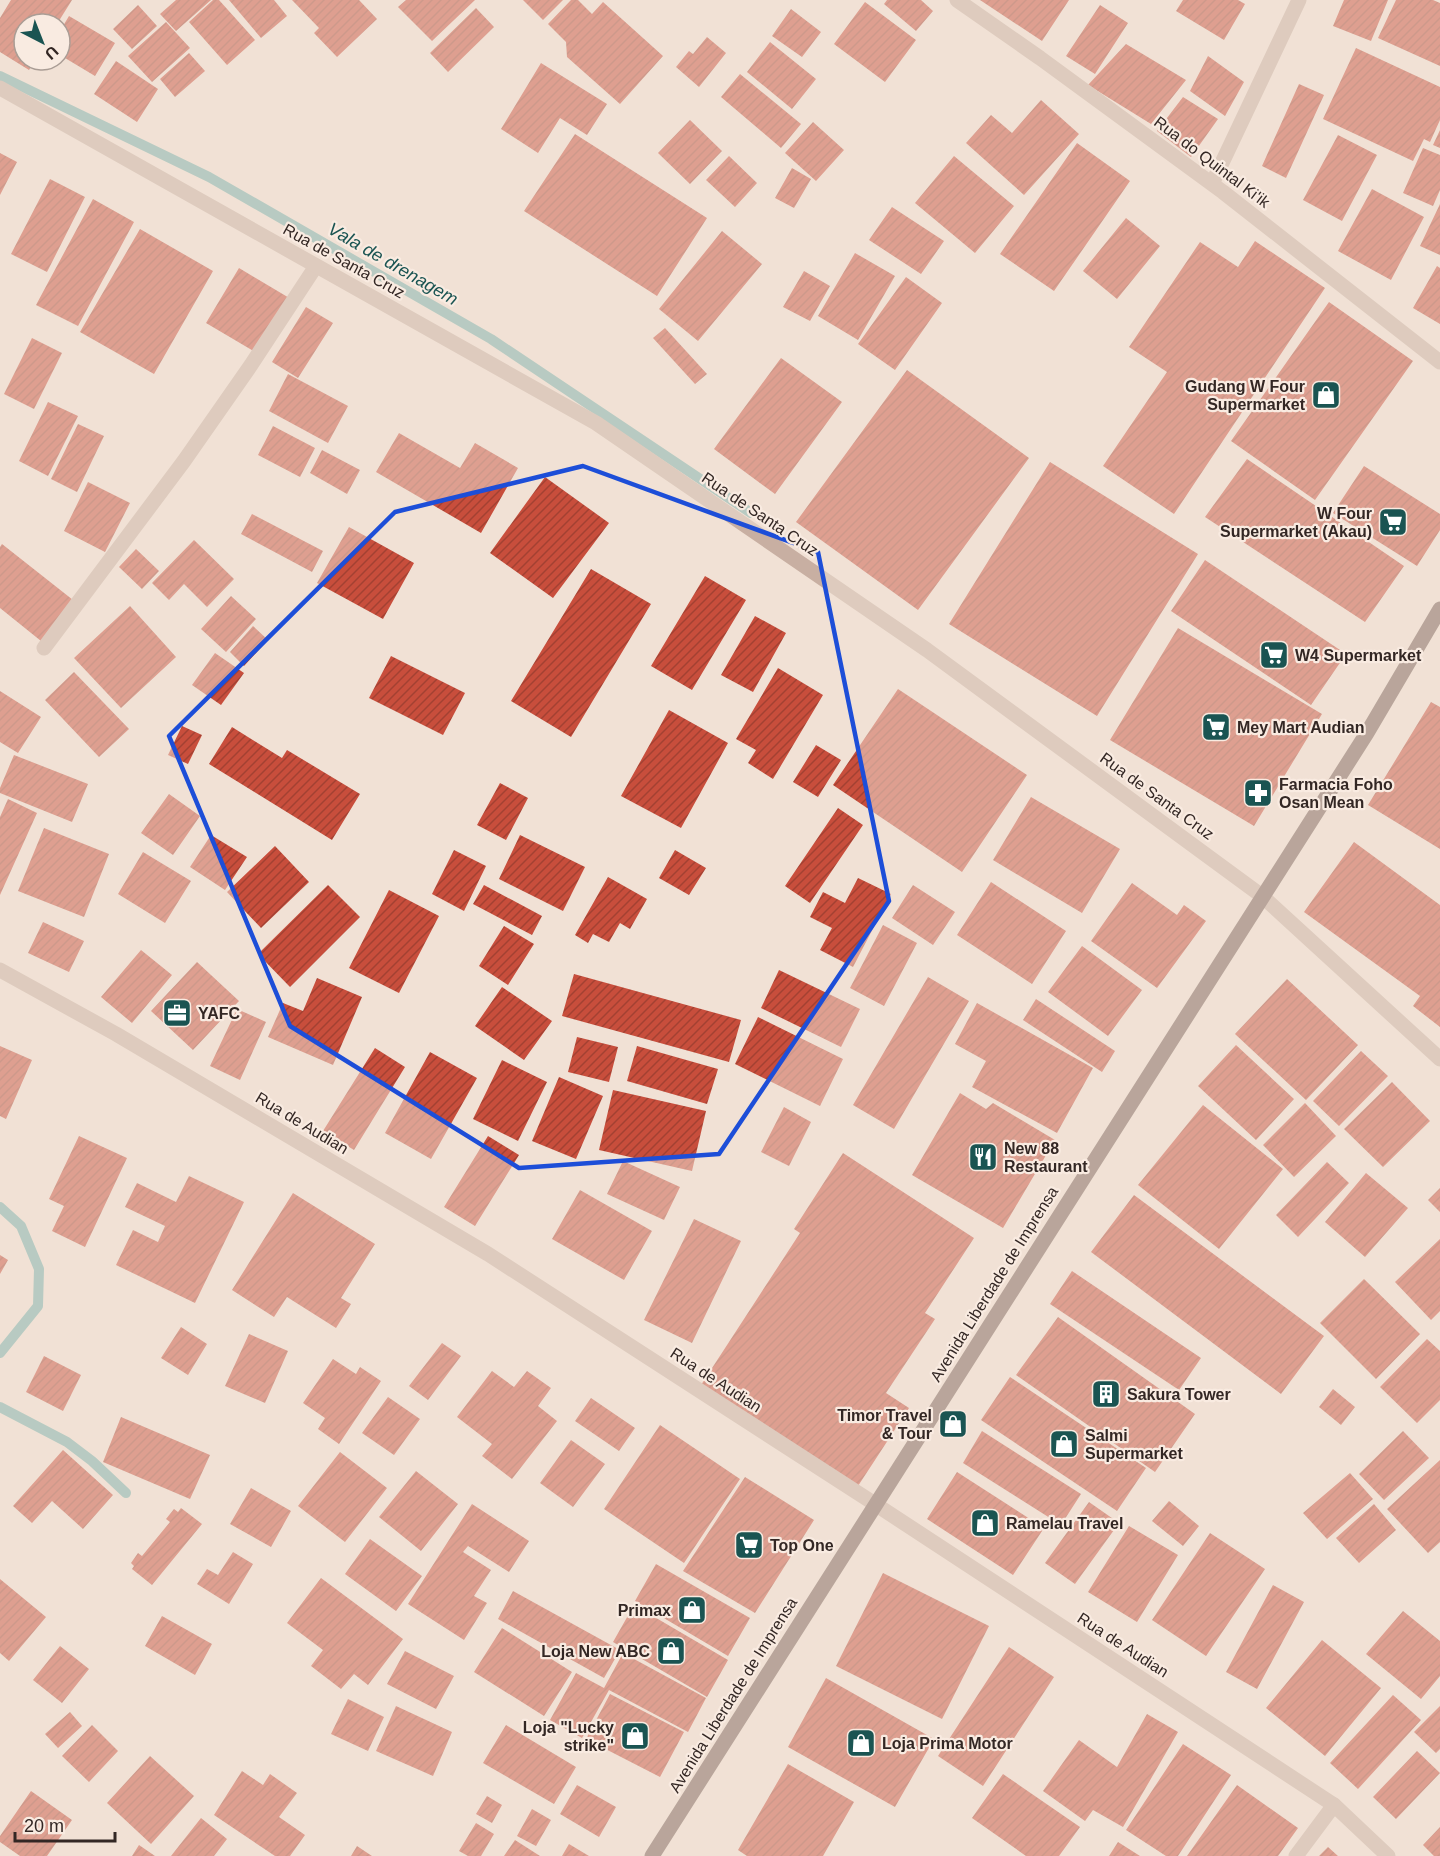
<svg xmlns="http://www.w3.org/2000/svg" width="1440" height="1856" font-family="Helvetica,sans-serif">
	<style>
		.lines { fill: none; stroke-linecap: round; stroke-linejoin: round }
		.stream { stroke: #74aeaa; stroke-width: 10 }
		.building { fill: url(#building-hatch) }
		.service { stroke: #c8afa2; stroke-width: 15 }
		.minor { stroke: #c8afa2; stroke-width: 15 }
		.tertiary { stroke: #c8afa2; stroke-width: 15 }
		.primary { stroke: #755c55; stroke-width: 15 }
		.marked { fill: none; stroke: #1d4ed8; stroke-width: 4.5; stroke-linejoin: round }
		.labels { text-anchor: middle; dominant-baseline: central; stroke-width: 4.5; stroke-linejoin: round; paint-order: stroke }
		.street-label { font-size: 16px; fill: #332724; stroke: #f9ebe1 }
		.poi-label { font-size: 16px; font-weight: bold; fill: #332724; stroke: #f9ebe1; text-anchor: start }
		.water-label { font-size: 18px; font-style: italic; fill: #1a5452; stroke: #f9ebe1 }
	</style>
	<defs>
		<pattern id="building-hatch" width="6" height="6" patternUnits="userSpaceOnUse" patternTransform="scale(1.5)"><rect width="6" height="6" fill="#c84e3c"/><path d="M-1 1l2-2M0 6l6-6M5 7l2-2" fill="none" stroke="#a34132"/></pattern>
	</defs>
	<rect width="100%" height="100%" fill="#f1e1d5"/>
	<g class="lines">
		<path class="stream" d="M0,76L209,177L491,339L751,513
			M0,1207L21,1226L39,1269L38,1306L0,1353
			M0,1407L67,1442L92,1461L126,1493"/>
	</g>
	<path class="building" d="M11,0H72L57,24H24V60H35L29,70L0,52V18Z
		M176,0H211L176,31L160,14Z
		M213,0H219L255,40L227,65L189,22Z
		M229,0H274L287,16L261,38Z
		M292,0H359L377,19L337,57L314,33L319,28Z
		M406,0H475L432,41L398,7Z
		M523,0H563L543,20Z
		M571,0H578L592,14L603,2L663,56L620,104L567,57L566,42L548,24Z
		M887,0H921L933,11L916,31L884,4Z
		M980,0H1069L1042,41Z
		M1183,0H1238L1245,4L1224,40L1176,11Z
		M1344,0H1388L1371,41L1333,26Z
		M1396,0H1433L1440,3V66L1378,38Z
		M865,2L916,40L885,82L834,44Z
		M138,5L157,26L132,49L113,29Z
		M1100,5L1128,23L1095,74L1066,56Z
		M476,8L494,27L448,72L430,53Z
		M791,9L821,32L802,57L772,36Z
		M69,16L115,43L95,76L60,55V31Z
		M166,22L190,48L152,82L128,56Z
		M707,37L726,53L699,87L676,67L689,51L693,54Z
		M770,42L816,79L792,109L747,72Z
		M1126,44L1186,80L1151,124L1088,85Z
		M1356,48L1440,87V120L1430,142L1424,139L1413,161L1323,119Z
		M189,53L205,71L175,97L160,79Z
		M1208,56L1244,82L1225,116L1190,91Z
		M116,61L158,89L137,122L94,94Z
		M541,63L607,104L587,135L560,118L538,153L501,129Z
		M740,74L801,124L781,148L721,97Z
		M1299,84L1324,95L1286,178L1262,166Z
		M1183,97L1218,119L1191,157L1157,131Z
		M1041,100L1079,134L1024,195L966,143L991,115L1012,133Z
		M690,120L722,151L690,184L658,153Z
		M813,122L844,150L816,181L785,153Z
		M1440,130V148L1433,145Z
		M575,134L707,218L657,296L524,211Z
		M1338,135L1377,155L1342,221L1303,200Z
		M1077,143L1130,181L1054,291L1000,254Z
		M1423,148L1440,155V190L1433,206L1403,193Z
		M0,153L17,162L0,195Z
		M729,156L757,183L735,207L706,180Z
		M954,156L1014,206L975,253L915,203Z
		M792,168L811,179L794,208L775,198Z
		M50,179L85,197L47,272L11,254Z
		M1372,189L1424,217L1391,280L1338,251Z
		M93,199L134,222L78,326L36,305Z
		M1440,204V255L1420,246Z
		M892,207L944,241L921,274L869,240Z
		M1126,218L1160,246L1117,299L1083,271Z
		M140,229L213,271L154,374L80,332Z
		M722,231L762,264L698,341L659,309Z
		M1255,241L1325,288L1174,514L1103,466L1167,372L1129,347L1200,242L1238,267Z
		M855,253L895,276L858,340L818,316Z
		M1437,266L1440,268V324L1413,308Z
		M239,268L291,299L257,353L206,323Z
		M804,271L830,286L810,321L783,307Z
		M906,277L942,303L895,370L858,344Z
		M1329,302L1413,361L1315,500L1231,441Z
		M306,307L333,323L298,378L272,362Z
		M665,328L707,374L695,384L653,338Z
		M32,338L62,353L34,409L4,394Z
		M781,358L842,402L775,494L714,449Z
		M907,370L1029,458L918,610L796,522Z
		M288,374L348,406L328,443L269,411Z
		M48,402L78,416L48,476L19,461Z
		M78,424L104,436L77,492L51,479Z
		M273,426L315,448L300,477L258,455Z
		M399,433L460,468L475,443L518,468L481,533L376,472Z
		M322,450L360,470L347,494L310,473Z
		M1247,459L1404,566L1365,622L1205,517Z
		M1050,462L1198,554L1097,716L949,624Z
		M1364,466L1440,514V530L1417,566L1333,513Z
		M545,477L609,523L553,598L490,553Z
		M88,482L130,503L105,552L64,531Z
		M252,514L323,551L312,572L241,534Z
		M349,527L414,563L383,619L317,583Z
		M194,540L234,579L207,607L184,584L169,600L152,583Z
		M2,544L73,600L41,641L0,608V547Z
		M136,549L159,571L142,589L119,567Z
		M1205,560L1346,654L1311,705L1171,611Z
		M591,569L651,604L571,737L511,701Z
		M705,576L746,600L692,690L651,666Z
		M231,596L256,619L226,652L201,629Z
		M130,606L176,657L121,708L74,658Z
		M755,616L786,633L753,692L721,675Z
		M253,626L268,640L244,666L230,652Z
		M1178,628L1322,714L1254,826L1110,740Z
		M215,653L244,673L221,705L192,685Z
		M391,656L465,693L443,735L369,698Z
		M778,668L823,695L773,779L748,763L756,750L736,739Z
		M74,672L129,729L99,757L45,700Z
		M898,689L1027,775L962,872L833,785Z
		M0,691L41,717L18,753L0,742Z
		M1431,702L1440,707V849L1368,805Z
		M669,710L728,743L681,828L621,796Z
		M182,726L202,735L188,764L168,755Z
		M232,727L282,758L287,750L360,794L332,840L209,764Z
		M816,745L841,760L818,797L793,782Z
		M14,755L88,784L72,822L0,793V788Z
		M500,783L528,798L506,840L477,825Z
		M169,794L200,816L173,855L141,833Z
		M1031,797L1120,849L1082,913L993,860Z
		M8,799L37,813L0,895V817Z
		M838,808L863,825L810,903L785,886Z
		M44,828L109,854L84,917L18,891Z
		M211,835L247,857L225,890L190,867Z
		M520,835L585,867L563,911L499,879Z
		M1354,842L1440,905V1027L1413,1006L1420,996L1304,912Z
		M275,846L309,882L261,928L227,892Z
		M454,850L486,866L464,911L432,894Z
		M675,850L706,868L689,895L659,878Z
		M143,852L191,881L165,923L118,894Z
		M608,877L647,899L630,929L620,923L609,942L593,934L588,943L575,935Z
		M858,878L891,894L853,967L820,950L832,928L810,917L823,892L845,903Z
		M991,882L1066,931L1032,984L957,935Z
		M1132,883L1177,915L1184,905L1206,921L1157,988L1091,941Z
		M328,885L360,917L290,987L258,954Z
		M484,885L542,916L532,935L473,904Z
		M913,885L955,912L933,945L892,918Z
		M389,890L439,916L399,993L349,968Z
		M43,922L84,941L69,972L28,953Z
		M883,925L917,943L884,1006L850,988Z
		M504,926L534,944L508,985L479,966Z
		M1082,946L1142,990L1108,1036L1048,992Z
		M141,950L172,975L132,1023L101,997Z
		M197,962L239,1001L193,1050L151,1011Z
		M779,970L860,1009L841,1047L761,1008Z
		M574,974L741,1020L729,1062L562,1016Z
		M928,977L969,1001L894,1129L853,1105Z
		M317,978L362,997L333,1065L268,1037L283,1003L303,1011Z
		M1287,979L1358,1045L1306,1100L1235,1034Z
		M502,987L552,1021L524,1060L475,1026Z
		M1036,999L1115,1051L1102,1072L1023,1020Z
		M977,1003L1093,1068L1057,1133L972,1087L986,1061L955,1044Z
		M237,1009L266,1022L240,1080L210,1066Z
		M758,1017L843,1059L820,1106L735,1064Z
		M577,1037L618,1047L609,1082L568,1072Z
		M1236,1045L1294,1099L1256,1140L1198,1086Z
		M0,1046L32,1060L6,1119L0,1116Z
		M637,1046L718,1069L707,1104L627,1081Z
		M375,1048L405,1067L354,1150L323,1131Z
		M1361,1051L1388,1076L1339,1126L1313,1101Z
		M430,1052L477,1078L431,1159L385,1133Z
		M502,1060L547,1082L518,1141L473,1119Z
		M559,1077L603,1096L576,1159L532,1141Z
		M1392,1082L1430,1121L1383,1167L1344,1129Z
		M613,1090L706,1111L692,1171L599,1150Z
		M960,1093L986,1109L993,1103L1055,1140L1003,1228L912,1175Z
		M1305,1103L1336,1136L1294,1177L1263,1145Z
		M1203,1105L1283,1169L1219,1249L1138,1185Z
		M784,1107L811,1122L789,1166L761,1152Z
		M79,1136L127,1158L85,1247L52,1231L64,1206L49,1199Z
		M488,1136L519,1155L475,1226L444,1207Z
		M843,1153L974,1238L925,1313L935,1319L886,1393L909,1408L858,1486L701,1385L800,1233L794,1229Z
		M623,1161L680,1187L664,1220L607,1194Z
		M1327,1162L1349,1183L1298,1237L1276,1215Z
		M1366,1173L1408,1208L1365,1257L1325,1222Z
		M189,1176L244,1202L195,1303L116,1265L133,1230L158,1242L165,1226L125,1207L137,1183L176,1202Z
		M1440,1188V1212L1428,1200Z
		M580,1190L652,1231L624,1280L552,1239Z
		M293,1193L375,1244L341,1298L351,1304L336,1328L287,1297L274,1317L232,1290Z
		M1134,1195L1324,1336L1281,1394L1091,1252Z
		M694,1219L741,1241L692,1343L644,1320Z
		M1440,1239V1311L1431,1320L1395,1282Z
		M0,1255L8,1260L0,1274Z
		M1072,1271L1201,1358L1179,1390L1050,1304Z
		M1364,1279L1420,1334L1376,1379L1320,1323Z
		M1058,1317L1195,1414L1155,1472L1016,1375Z
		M181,1327L207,1344L188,1375L161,1358Z
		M249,1334L288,1351L265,1403L225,1386Z
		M1427,1339L1440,1351V1400L1417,1423L1380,1387Z
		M442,1343L461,1356L428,1400L409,1386Z
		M44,1356L81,1375L63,1411L26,1392Z
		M333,1359L356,1374L360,1367L381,1381L339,1444L318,1429L325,1418L303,1403Z
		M492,1371L514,1387L527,1371L551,1388L538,1406L557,1421L512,1479L482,1456L492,1444L457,1417Z
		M1010,1377L1146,1468L1117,1511L981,1420Z
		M1333,1389L1355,1407L1341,1425L1319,1407Z
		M388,1397L420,1419L394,1455L362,1433Z
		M591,1398L635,1428L619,1451L575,1421Z
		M121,1417L210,1455L190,1499L103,1462Z
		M660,1425L740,1479L684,1563L604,1509Z
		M982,1431L1081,1494L1061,1525L963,1463Z
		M1403,1431L1429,1458L1384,1500L1359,1474Z
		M571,1440L605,1464L573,1507L540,1483Z
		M63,1450L113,1495L83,1529L52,1501L32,1523L13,1506Z
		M340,1452L387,1488L345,1542L298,1506Z
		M1440,1460V1542L1428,1553L1387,1509Z
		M416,1471L458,1504L421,1551L379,1517Z
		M957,1472L1044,1528L1013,1575L927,1519Z
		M1350,1473L1373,1499L1327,1539L1303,1513Z
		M745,1477L814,1520L755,1613L683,1571Z
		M251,1488L291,1511L271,1547L230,1524Z
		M1169,1501L1199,1526L1183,1546L1152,1521Z
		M1089,1502L1119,1523L1075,1584L1045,1563Z
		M472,1504L529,1541L509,1572L468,1546L463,1552L491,1570L474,1596L487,1603L464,1640L408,1604Z
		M1374,1504L1396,1530L1359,1563L1336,1538Z
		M181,1508L202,1524L152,1585L132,1569L134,1566L131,1563L138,1553L142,1556L170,1522L166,1519L174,1509L178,1512Z
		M1129,1526L1178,1555L1137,1622L1088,1592Z
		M1210,1533L1265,1569L1206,1656L1152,1620Z
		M370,1539L422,1576L396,1611L345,1574Z
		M233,1552L253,1564L229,1604L197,1584L207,1569L218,1575Z
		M656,1564L750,1618L728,1656L635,1601Z
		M883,1573L989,1626L942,1719L836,1666Z
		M321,1578L403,1639L368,1685L354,1674L341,1689L311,1666L323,1650L287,1623Z
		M0,1579L46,1617L9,1661L0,1653Z
		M1273,1585L1304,1602L1257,1689L1226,1672Z
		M513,1591L620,1650L604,1678L498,1619Z
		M634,1605L728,1660L707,1697L613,1642Z
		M1403,1611L1440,1641V1676L1421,1699L1366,1654Z
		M162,1616L212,1644L195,1675L145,1646Z
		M502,1628L572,1672L544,1716L474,1672Z
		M1322,1640L1381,1688L1325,1756L1266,1708Z
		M60,1646L89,1669L62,1703L33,1680Z
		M1009,1647L1054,1677L983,1786L938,1756Z
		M405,1651L454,1676L436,1709L387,1684Z
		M623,1653L706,1698L688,1732L609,1690L582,1738L550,1720L576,1673L604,1688Z
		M826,1678L934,1739L895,1807L788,1747Z
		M610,1694L684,1732L660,1777L586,1739Z
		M1393,1695L1421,1720L1358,1789L1330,1763Z
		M348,1699L384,1717L368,1751L331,1734Z
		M396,1706L452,1732L433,1776L376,1751Z
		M1440,1706V1749L1436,1753L1414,1732Z
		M70,1712L82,1726L58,1748L45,1734Z
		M1147,1714L1178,1732L1123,1827L1093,1810L1085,1821L1043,1791L1079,1740L1117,1767Z
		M92,1725L118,1751L89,1782L62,1756Z
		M506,1725L576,1767L554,1804L483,1763Z
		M1183,1744L1231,1775L1178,1856H1166L1126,1830Z
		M1417,1751L1440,1773L1396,1819L1373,1797Z
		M150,1756L194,1796L151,1844L107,1803Z
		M788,1764L854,1802L823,1856H747L738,1850Z
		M242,1771L263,1785L270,1774L297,1793L279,1817L305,1835L290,1856H275L214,1815Z
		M1003,1774L1080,1827L1059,1856H1026L972,1818Z
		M577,1785L616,1807L599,1837L560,1814Z
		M1237,1785L1298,1828L1278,1856H1187Z
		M31,1791L72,1820L47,1856H20L0,1842V1836Z
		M487,1796L502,1805L492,1823L476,1814Z
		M532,1809L551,1820L536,1846L517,1836Z
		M201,1818L227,1839L214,1856H171Z
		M476,1823L494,1834L481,1856H468L459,1851Z
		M1440,1827V1856H1434L1423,1845Z
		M515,1840L540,1856H504Z
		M1118,1842L1140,1856H1109Z
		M569,1844L589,1856H562Z
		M139,1845L155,1856H132Z
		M357,1846L372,1856H351Z
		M1328,1847L1338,1856H1319Z"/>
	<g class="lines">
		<path class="service" d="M1296,1856L1334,1805"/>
		<path class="minor" d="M957,0L1040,58L1223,192L1440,362
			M1212,184L1299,0
			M44,648L184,461L251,365L316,266
			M0,970L116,1034L488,1254L875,1504"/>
		<path class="tertiary" d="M0,88L596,423L927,650L1262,896L1440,1059
			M875,1504L1334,1805L1388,1856"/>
		<path class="primary" d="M652,1856L1367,733L1440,609"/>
	</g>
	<path d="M0 0H1440V1856H0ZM583,466L818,552L889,901L719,1154L519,1168L290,1026L169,736L395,512Z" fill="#f1e1d5" fill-opacity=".55" fill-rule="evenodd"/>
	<path class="marked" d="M583,466L818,552L889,901L719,1154L519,1168L290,1026L169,736L395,512Z"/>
	<defs>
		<g id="shop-square" transform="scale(1.5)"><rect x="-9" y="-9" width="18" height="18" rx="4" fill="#1a5452" stroke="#f9ebe1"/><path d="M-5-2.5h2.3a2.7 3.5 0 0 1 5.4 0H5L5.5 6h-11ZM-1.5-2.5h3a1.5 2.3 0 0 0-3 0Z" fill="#fff"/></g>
		<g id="supermarket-square" transform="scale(1.5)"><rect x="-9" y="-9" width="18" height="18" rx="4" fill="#1a5452" stroke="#f9ebe1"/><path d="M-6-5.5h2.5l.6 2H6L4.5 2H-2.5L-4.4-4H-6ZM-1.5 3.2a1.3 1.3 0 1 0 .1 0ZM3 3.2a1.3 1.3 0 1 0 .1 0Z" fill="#fff"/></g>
		<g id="pharmacy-square" transform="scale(1.5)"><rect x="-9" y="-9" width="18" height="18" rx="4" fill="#1a5452" stroke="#f9ebe1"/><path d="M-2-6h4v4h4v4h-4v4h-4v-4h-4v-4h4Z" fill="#fff"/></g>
		<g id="office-square" transform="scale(1.5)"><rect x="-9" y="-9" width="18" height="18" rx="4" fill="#1a5452" stroke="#f9ebe1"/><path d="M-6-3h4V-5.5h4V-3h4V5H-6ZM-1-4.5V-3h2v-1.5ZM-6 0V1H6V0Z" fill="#fff"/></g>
		<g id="restaurant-square" transform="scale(1.5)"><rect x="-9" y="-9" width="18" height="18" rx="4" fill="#1a5452" stroke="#f9ebe1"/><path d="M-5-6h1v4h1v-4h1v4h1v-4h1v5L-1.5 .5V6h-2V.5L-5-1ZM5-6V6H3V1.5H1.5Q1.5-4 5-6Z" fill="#fff"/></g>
		<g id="building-square" transform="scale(1.5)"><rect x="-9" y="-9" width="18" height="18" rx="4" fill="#1a5452" stroke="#f9ebe1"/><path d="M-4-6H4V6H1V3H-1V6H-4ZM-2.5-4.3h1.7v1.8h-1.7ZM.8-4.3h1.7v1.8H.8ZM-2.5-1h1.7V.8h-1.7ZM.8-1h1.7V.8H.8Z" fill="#fff"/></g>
	</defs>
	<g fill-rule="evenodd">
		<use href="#shop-square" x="1326" y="395"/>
		<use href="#supermarket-square" x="1393" y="522"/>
		<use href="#supermarket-square" x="1274" y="655"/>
		<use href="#supermarket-square" x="1216" y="727"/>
		<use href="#pharmacy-square" x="1258" y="793"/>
		<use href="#office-square" x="177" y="1013"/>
		<use href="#restaurant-square" x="983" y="1157"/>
		<use href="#building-square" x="1106" y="1394"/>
		<use href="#shop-square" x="953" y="1424"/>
		<use href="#shop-square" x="1064" y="1444"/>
		<use href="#shop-square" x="985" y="1523"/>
		<use href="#supermarket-square" x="749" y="1545"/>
		<use href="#shop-square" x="692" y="1610"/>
		<use href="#shop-square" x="671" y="1651"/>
		<use href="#shop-square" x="635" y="1736"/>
		<use href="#shop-square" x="861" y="1743"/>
	</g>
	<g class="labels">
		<g class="street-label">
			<text transform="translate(1212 162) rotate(37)">Rua do Quintal Ki'ik</text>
			<text transform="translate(344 261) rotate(29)">Rua de Santa Cruz</text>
			<text transform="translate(760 514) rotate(34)">Rua de Santa Cruz</text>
			<text transform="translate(1157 796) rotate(36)">Rua de Santa Cruz</text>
			<text transform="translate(302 1123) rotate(31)">Rua de Audian</text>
			<text transform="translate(994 1284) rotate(-58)">Avenida Liberdade de Imprensa</text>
			<text transform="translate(716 1380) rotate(33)">Rua de Audian</text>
			<text transform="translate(1123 1645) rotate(33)">Rua de Audian</text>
			<text transform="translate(733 1695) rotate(-58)">Avenida Liberdade de Imprensa</text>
		</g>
		<g class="poi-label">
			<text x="1305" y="386" text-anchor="end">Gudang W Four<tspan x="1305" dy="18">Supermarket</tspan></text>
			<text x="1372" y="513" text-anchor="end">W Four<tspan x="1372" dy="18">Supermarket (Akau)</tspan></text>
			<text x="1295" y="655">W4 Supermarket</text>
			<text x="1237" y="727">Mey Mart Audian</text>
			<text x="1279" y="784">Farmacia Foho<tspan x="1279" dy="18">Osan Mean</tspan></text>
			<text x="198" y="1013">YAFC</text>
			<text x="1004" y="1148">New 88<tspan x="1004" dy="18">Restaurant</tspan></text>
			<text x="1127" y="1394">Sakura Tower</text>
			<text x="932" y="1415" text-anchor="end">Timor Travel<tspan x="932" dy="18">&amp; Tour</tspan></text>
			<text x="1085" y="1435">Salmi<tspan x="1085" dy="18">Supermarket</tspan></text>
			<text x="1006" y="1523">Ramelau Travel</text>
			<text x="770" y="1545">Top One</text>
			<text x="671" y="1610" text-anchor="end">Primax</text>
			<text x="650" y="1651" text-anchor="end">Loja New ABC</text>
			<text x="614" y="1727" text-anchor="end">Loja "Lucky<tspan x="614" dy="18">strike"</tspan></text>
			<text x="882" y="1743">Loja Prima Motor</text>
		</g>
		<g class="water-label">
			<text transform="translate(393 264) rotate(30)">Vala de drenagem</text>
		</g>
	</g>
	<g transform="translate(42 42) rotate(138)"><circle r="28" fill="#f9ebe1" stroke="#aa9d95" stroke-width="1.5"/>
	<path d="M0-4.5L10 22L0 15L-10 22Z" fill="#1a5452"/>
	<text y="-9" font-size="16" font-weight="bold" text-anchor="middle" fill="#332724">U</text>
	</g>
	<path d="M15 1832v9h100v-9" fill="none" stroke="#332724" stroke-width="3"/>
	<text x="24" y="1832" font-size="18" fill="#332724" stroke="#f9ebe1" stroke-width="4.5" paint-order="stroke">20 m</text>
</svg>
